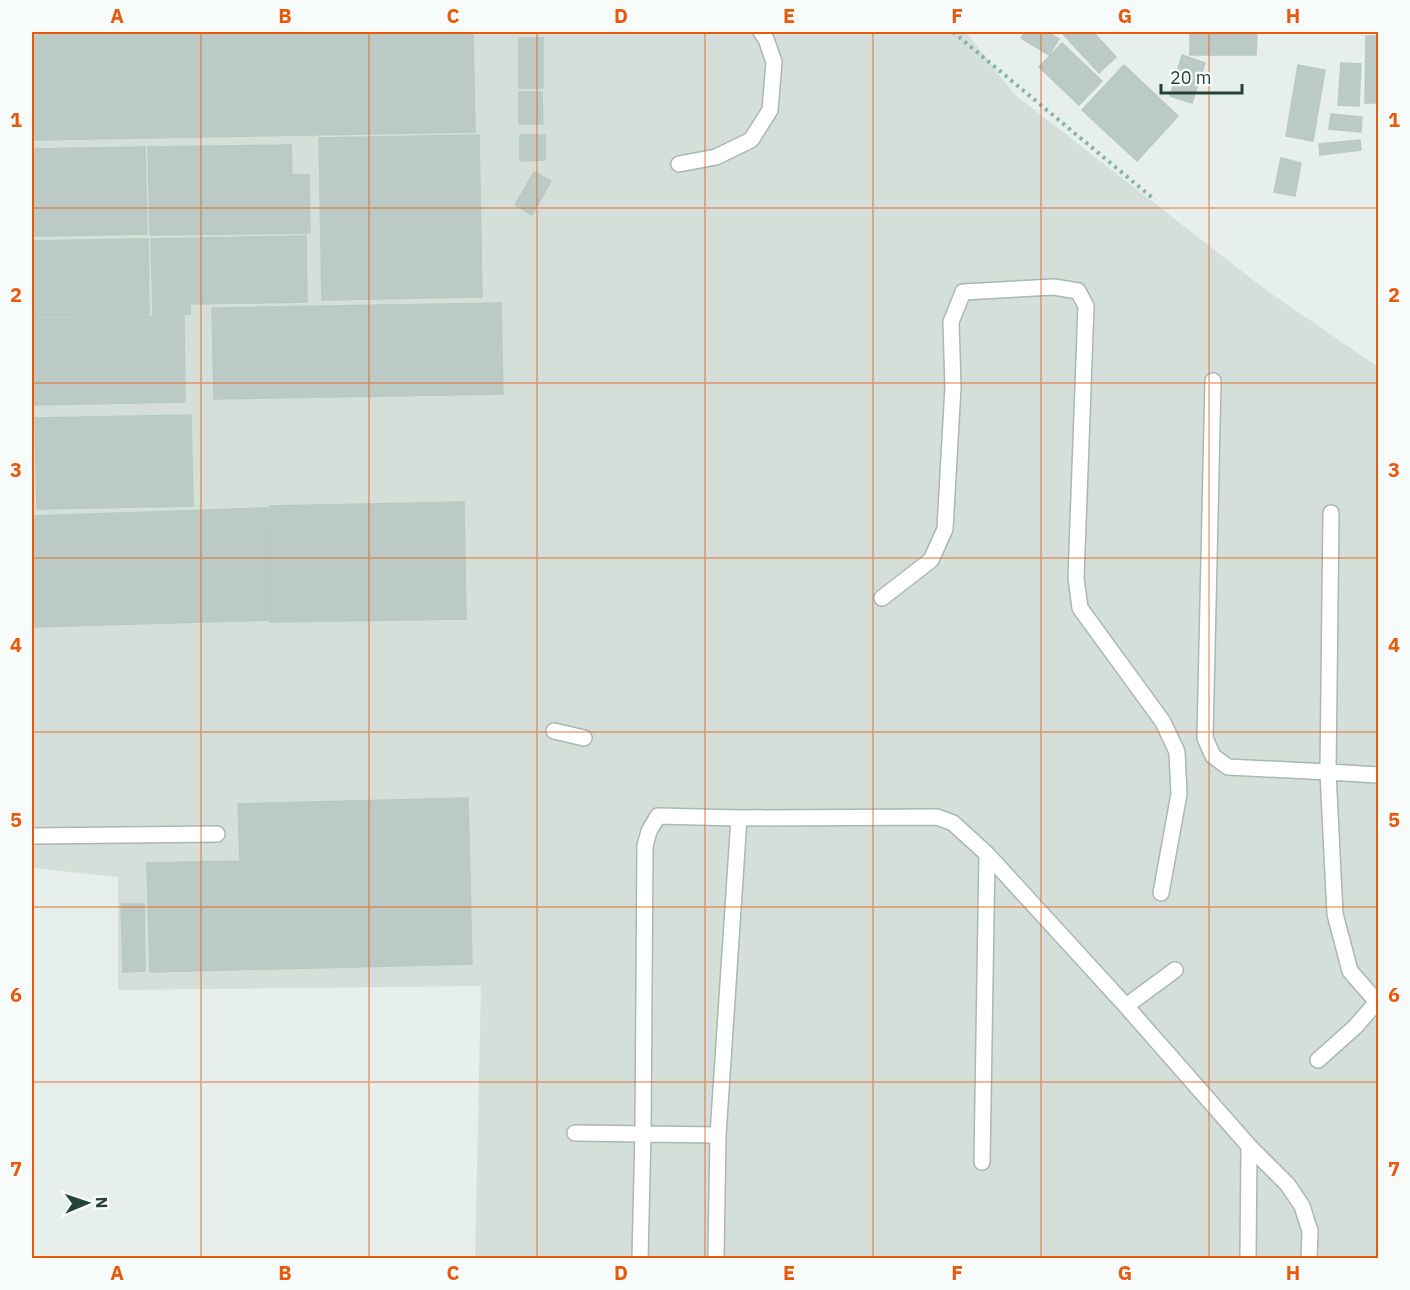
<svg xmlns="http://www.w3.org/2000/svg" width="1410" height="1290" font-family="'IBM Plex Sans',sans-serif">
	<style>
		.built { fill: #d4dfda }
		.building { fill: #bbcac4; stroke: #b8c9c2; stroke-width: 1.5 }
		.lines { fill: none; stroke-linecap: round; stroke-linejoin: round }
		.service-casing { stroke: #a8b8b2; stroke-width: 18 }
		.path { stroke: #86b3a5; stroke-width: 4; stroke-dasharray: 3 4.5; stroke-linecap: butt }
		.service { stroke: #fff; stroke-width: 15 }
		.grid { fill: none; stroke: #e8590c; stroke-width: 1.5; stroke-opacity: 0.55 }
		.neatline { fill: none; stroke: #e8590c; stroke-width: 2 }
		.grid-label { font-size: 20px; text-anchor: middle; font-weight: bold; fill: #e8590c }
	</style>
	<rect width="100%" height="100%" fill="#e6efeb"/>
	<path class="built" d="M32,32H966L1014,94L1266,290L1378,367V1258H475L481,986L118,990V877L32,868Z"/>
	<path class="building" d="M32,32H473L475,132L32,140Z
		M1025,32H1047L1059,39L1049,55L1021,38Z
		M1065,32H1093L1116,57L1099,73L1063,34Z
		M1190,32H1257L1256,55H1190Z
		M1366,36H1378V103H1365Z
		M519,38H543V88H519Z
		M1062,43L1102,81L1079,105L1039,67Z
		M1182,55L1205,63L1192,103L1170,96Z
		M1341,63L1361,64L1359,106L1338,105Z
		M1124,65L1178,116L1137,161L1082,110Z
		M1298,65L1325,70L1313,141L1286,136Z
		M519,92H542L543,124H519Z
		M1331,114L1362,117L1361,132L1329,129Z
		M479,135L482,297L322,300L319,138Z
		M520,135H545V160L520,161Z
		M1360,140L1361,150L1320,155L1319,144Z
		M291,145L292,175H309L310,233L150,235L148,147Z
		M145,147L147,234L32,236V149Z
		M1281,158L1301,163L1295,196L1274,192Z
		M534,172L551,181L532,215L515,205Z
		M306,236L307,302L190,304V314L153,315L151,239Z
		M148,239L149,315L32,317V241Z
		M501,303L503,394L214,399L212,308Z
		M184,316L185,402L32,405V319Z
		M191,415L193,506L37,509L35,418Z
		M464,502L466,619L270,622L269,506Z
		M267,508L270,620L32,627V516Z
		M468,798L472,964L150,972L147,863L240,861L238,804Z
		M121,904H144L145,971L123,972Z"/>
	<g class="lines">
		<g class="service-casing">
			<path id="service" d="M679,164L716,157L751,140L770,110L774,62L766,39L761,32
				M1213,381L1205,738L1213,756L1228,767L1328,772L1335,914L1350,971L1377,1002L1355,1027L1318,1060
				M1331,513L1328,772L1378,775
				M882,598L931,560L945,529L953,387L951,322L963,292L1054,287L1078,291L1086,306L1076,578L1080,608L1163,722L1177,752L1179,794L1161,893
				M554,731L584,738
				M32,836L217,834
				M1126,1006L1175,970
				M575,1133L718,1135
				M982,1162L987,854
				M640,1258L643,1133L645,846L649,831L658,816L739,818L937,817L953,823L987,854L1126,1006L1249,1146L1288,1185L1302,1206L1310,1231L1309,1258
				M716,1258L718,1135L739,818
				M1248,1258L1249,1146"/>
		</g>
		<path class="path" d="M953,32L1155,200"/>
		<use href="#service" class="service"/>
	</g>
	<path class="grid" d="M201,32V1258M369,32V1258M537,32V1258M705,32V1258M873,32V1258M1041,32V1258M1209,32V1258M32,208H1378M32,383H1378M32,558H1378M32,732H1378M32,907H1378M32,1082H1378"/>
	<rect width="1410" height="1290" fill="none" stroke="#f7fbf9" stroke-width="66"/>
	<g transform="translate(87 1203) rotate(88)" stroke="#f7fbf9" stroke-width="4.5" paint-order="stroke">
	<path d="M0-4.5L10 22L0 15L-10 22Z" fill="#24423a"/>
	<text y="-9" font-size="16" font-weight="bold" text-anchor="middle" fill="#24423a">N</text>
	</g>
	<path d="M1161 84v9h81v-9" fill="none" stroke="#24423a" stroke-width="3"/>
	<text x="1170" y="84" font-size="18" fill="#24423a" stroke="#f7fbf9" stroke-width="4.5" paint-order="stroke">20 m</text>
	<rect x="33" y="33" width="1344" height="1224" class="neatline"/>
	<g class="grid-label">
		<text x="117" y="23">A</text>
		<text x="285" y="23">B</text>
		<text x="453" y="23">C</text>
		<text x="621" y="23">D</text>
		<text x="789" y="23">E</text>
		<text x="957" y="23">F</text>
		<text x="1125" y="23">G</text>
		<text x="1293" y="23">H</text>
		<text x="16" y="127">1</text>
		<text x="1394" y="127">1</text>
		<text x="16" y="302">2</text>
		<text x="1394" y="302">2</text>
		<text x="16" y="477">3</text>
		<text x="1394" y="477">3</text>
		<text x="16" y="652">4</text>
		<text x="1394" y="652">4</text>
		<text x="16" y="827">5</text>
		<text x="1394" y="827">5</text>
		<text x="16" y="1002">6</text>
		<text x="1394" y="1002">6</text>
		<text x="16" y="1176">7</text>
		<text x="1394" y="1176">7</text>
		<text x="117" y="1280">A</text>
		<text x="285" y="1280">B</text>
		<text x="453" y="1280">C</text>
		<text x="621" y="1280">D</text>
		<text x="789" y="1280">E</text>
		<text x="957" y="1280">F</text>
		<text x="1125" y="1280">G</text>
		<text x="1293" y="1280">H</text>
	</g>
</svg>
